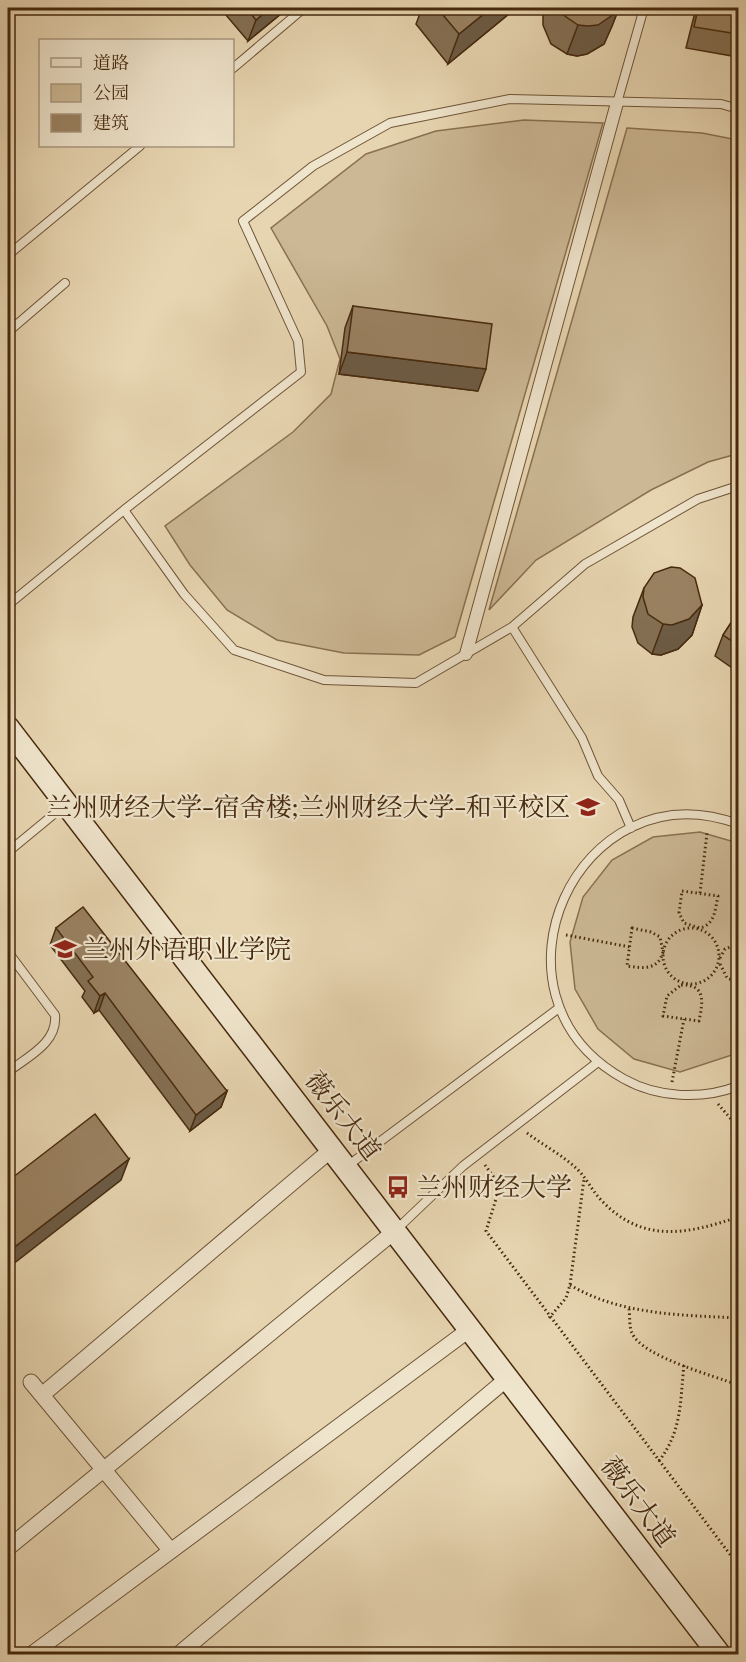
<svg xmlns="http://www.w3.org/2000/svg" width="746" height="1662" font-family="Cardo,'Noto Serif SC',serif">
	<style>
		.green { fill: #ccb895; stroke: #897051; stroke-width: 1.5 }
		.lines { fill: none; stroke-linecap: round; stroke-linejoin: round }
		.service-casing { stroke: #6e5436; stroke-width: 10 }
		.pedestrian-casing { stroke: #6e5436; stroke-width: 14 }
		.minor-casing { stroke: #6e5436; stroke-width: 17 }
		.secondary-casing { stroke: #46290d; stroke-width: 25 }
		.path { stroke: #46290d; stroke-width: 3; stroke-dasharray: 1.5 3; stroke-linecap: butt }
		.service { stroke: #efe4cc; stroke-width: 8 }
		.pedestrian { stroke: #efe4cc; stroke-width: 12 }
		.minor { stroke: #efe4cc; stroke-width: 15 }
		.secondary { stroke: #efe4cc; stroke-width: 22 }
		.wall { fill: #847054; stroke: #46290d; stroke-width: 1.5 }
		.shaded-wall { fill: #6c5b45; stroke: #46290d; stroke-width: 1.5 }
		.building { fill: #9a8262; stroke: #46290d; stroke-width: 1.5 }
		.labels { text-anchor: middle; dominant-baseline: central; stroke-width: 4.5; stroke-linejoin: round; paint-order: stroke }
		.poi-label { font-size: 26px; fill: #46290d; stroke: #efe4cc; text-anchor: start }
		.street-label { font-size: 26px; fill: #46290d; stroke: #efe4cc }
	</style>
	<rect width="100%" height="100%" fill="#e7d5b1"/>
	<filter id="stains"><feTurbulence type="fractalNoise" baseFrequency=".00333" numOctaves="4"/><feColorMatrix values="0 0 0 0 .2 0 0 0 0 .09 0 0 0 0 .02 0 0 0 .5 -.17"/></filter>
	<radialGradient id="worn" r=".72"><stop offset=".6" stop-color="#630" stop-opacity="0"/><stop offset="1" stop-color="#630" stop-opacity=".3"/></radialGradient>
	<path class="green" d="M524,120L603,123L455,637L419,655L344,653L277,640L227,610L190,565L165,526L293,432L331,394L340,359L327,326L271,228L366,154L436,131Z
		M627,128L702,133L738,140V445L733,455L708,462L651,490L536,560L489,610Z
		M700,832L738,843V1053L680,1072L634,1059L598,1029L575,989L570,942L583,897L612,860L653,837Z"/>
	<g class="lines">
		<g class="service-casing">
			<path id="service" d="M232,69L304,8
				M617,103L644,8
				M738,109L721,104L510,99L390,123L313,166L243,221L298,341L301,372L124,510L184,594L234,650L324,680L416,683L512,627L585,564L698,499L738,486
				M8,255L140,146
				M8,332L65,283
				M8,605L124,510
				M512,627L582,738L598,776L619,800L631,828
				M738,824C578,765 473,995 624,1079C658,1098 702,1100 738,1086
				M8,852L65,805
				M8,952L55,1015C58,1043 27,1057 8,1072
				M346,1167L559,1008
				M396,1230L463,1166L598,1062"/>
		</g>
		<g class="pedestrian-casing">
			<path id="pedestrian" d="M466,654L617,103"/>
		</g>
		<g class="minor-casing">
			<path id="minor" d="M31,1382L171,1551
				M42,1395L332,1149
				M8,1548L395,1231
				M32,1654L470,1329
				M179,1654L508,1378"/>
		</g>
		<g class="secondary-casing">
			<path id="secondary" d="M8,728L719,1654"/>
		</g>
		<path class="path" d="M682,891L718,896C715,910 715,924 700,928L684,923L679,913Z
			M700,893L707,833
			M663 956a28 28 0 1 1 56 0a28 28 0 1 1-56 0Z
			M632,928L651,932L660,937L663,952C658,971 642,968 627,966Z
			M566,935L630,947
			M720,958L725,949L738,944
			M720,964L727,978L738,982
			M681,985C706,984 703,1002 699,1021L663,1016L667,996Z
			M672,1082L684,1019
			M718,1104L738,1127
			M527,1133C543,1145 562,1155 576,1168C586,1177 592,1191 602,1201C643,1244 688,1234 738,1217
			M485,1165L500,1186L486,1231L738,1565
			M570,1285C621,1315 680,1315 738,1318
			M629,1309C630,1316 629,1327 632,1333C642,1357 715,1376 738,1385
			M549,1318L566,1298L570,1285L584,1179
			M659,1461C682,1431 680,1402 684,1365"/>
		<use href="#service" class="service"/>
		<use href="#pedestrian" class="pedestrian"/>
		<use href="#minor" class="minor"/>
		<use href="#secondary" class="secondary"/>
	</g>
	<path class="wall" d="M220,8H288L248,41Z
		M422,8H516L448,64L416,24Z
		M543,8H619L612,26L604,44L587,54L577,56L567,54L551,44L543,25Z
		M696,8H738V57L686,48Z
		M353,306L478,391L339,374L345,328Z
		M644,588L702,605L692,635L678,649L661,655L652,654L638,643L632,627L633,617Z
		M738,612V672L715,656L723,635Z
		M56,928L227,1091L221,1107L190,1131L99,1010L94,1013L82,997L85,991L50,945Z"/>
	<path class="shaded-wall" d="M270,8H288L248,41L256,20Z
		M491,8H516L448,64L459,34Z
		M618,8H619L612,26L604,44L587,54L577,56L567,54L578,25Z
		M347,352L486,369L478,391L339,374Z
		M702,605L692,635L678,649L661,655L652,654L663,624Z
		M105,993L99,1010L94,1013L100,996Z
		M227,1091L221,1107L190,1131L196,1115Z
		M129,1159L121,1180L8,1268V1252Z"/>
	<path class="building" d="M246,8H270L256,20Z
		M437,8H491L459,34Z
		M559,8H618L614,14L598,25L588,26L578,25L562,14Z
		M698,8H738V34L694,27Z
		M353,306L492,324L486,369L347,352Z
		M671,567L680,568L695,578L702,605L689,619L672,625L663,624L648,614L643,597L644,588L654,573Z
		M738,612V645L723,635Z
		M83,907L227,1091L196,1115L105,993L100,996L88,981L93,977L56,928Z
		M95,1114L129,1159L8,1252V1181Z"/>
	<defs>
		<g id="university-bare" transform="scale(1.8)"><path d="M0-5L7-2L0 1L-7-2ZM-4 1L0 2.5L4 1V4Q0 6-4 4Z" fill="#8f2418" stroke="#efe4cc" stroke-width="2.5" paint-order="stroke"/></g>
		<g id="bus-bare" transform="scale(1.8)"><path d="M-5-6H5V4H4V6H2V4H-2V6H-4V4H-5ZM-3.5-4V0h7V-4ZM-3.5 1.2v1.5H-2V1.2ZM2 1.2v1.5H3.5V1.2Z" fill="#8f2418" stroke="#efe4cc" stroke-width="2.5" paint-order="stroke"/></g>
	</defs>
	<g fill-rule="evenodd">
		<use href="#university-bare" x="588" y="807"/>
		<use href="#university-bare" x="65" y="949"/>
		<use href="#bus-bare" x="398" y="1187"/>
	</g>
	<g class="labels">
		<g class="poi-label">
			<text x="570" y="807" text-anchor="end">兰州财经大学-宿舍楼;兰州财经大学-和平校区</text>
			<text x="83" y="949">兰州外语职业学院</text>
			<text x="416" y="1187">兰州财经大学</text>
		</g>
		<g class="street-label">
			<text transform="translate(343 1116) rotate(52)">薇乐大道</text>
			<text transform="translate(638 1502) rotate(53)">薇乐大道</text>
		</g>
	</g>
	<rect width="746" height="1662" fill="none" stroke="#e7d5b1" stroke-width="30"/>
	<rect x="9" y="9" width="728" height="1644" fill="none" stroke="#46290d" stroke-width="3"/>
	<rect x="15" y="15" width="716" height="1632" fill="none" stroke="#46290d" stroke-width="1.5"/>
	<rect x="39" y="39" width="195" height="108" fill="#efe4cc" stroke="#ab9980" stroke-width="1.5"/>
	<rect x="51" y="58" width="30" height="9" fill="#efe4cc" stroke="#ab9980" stroke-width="1.5"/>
	<text x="93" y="69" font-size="18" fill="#46290d">道路</text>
	<rect x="51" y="84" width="30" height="18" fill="#ccb895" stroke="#ab9980" stroke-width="1.5"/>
	<text x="93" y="99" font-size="18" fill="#46290d">公园</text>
	<rect x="51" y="114" width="30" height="18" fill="#9a8262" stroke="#ab9980" stroke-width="1.5"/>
	<text x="93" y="129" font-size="18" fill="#46290d">建筑</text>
	<rect width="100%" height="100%" filter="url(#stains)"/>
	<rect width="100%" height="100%" fill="url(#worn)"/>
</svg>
